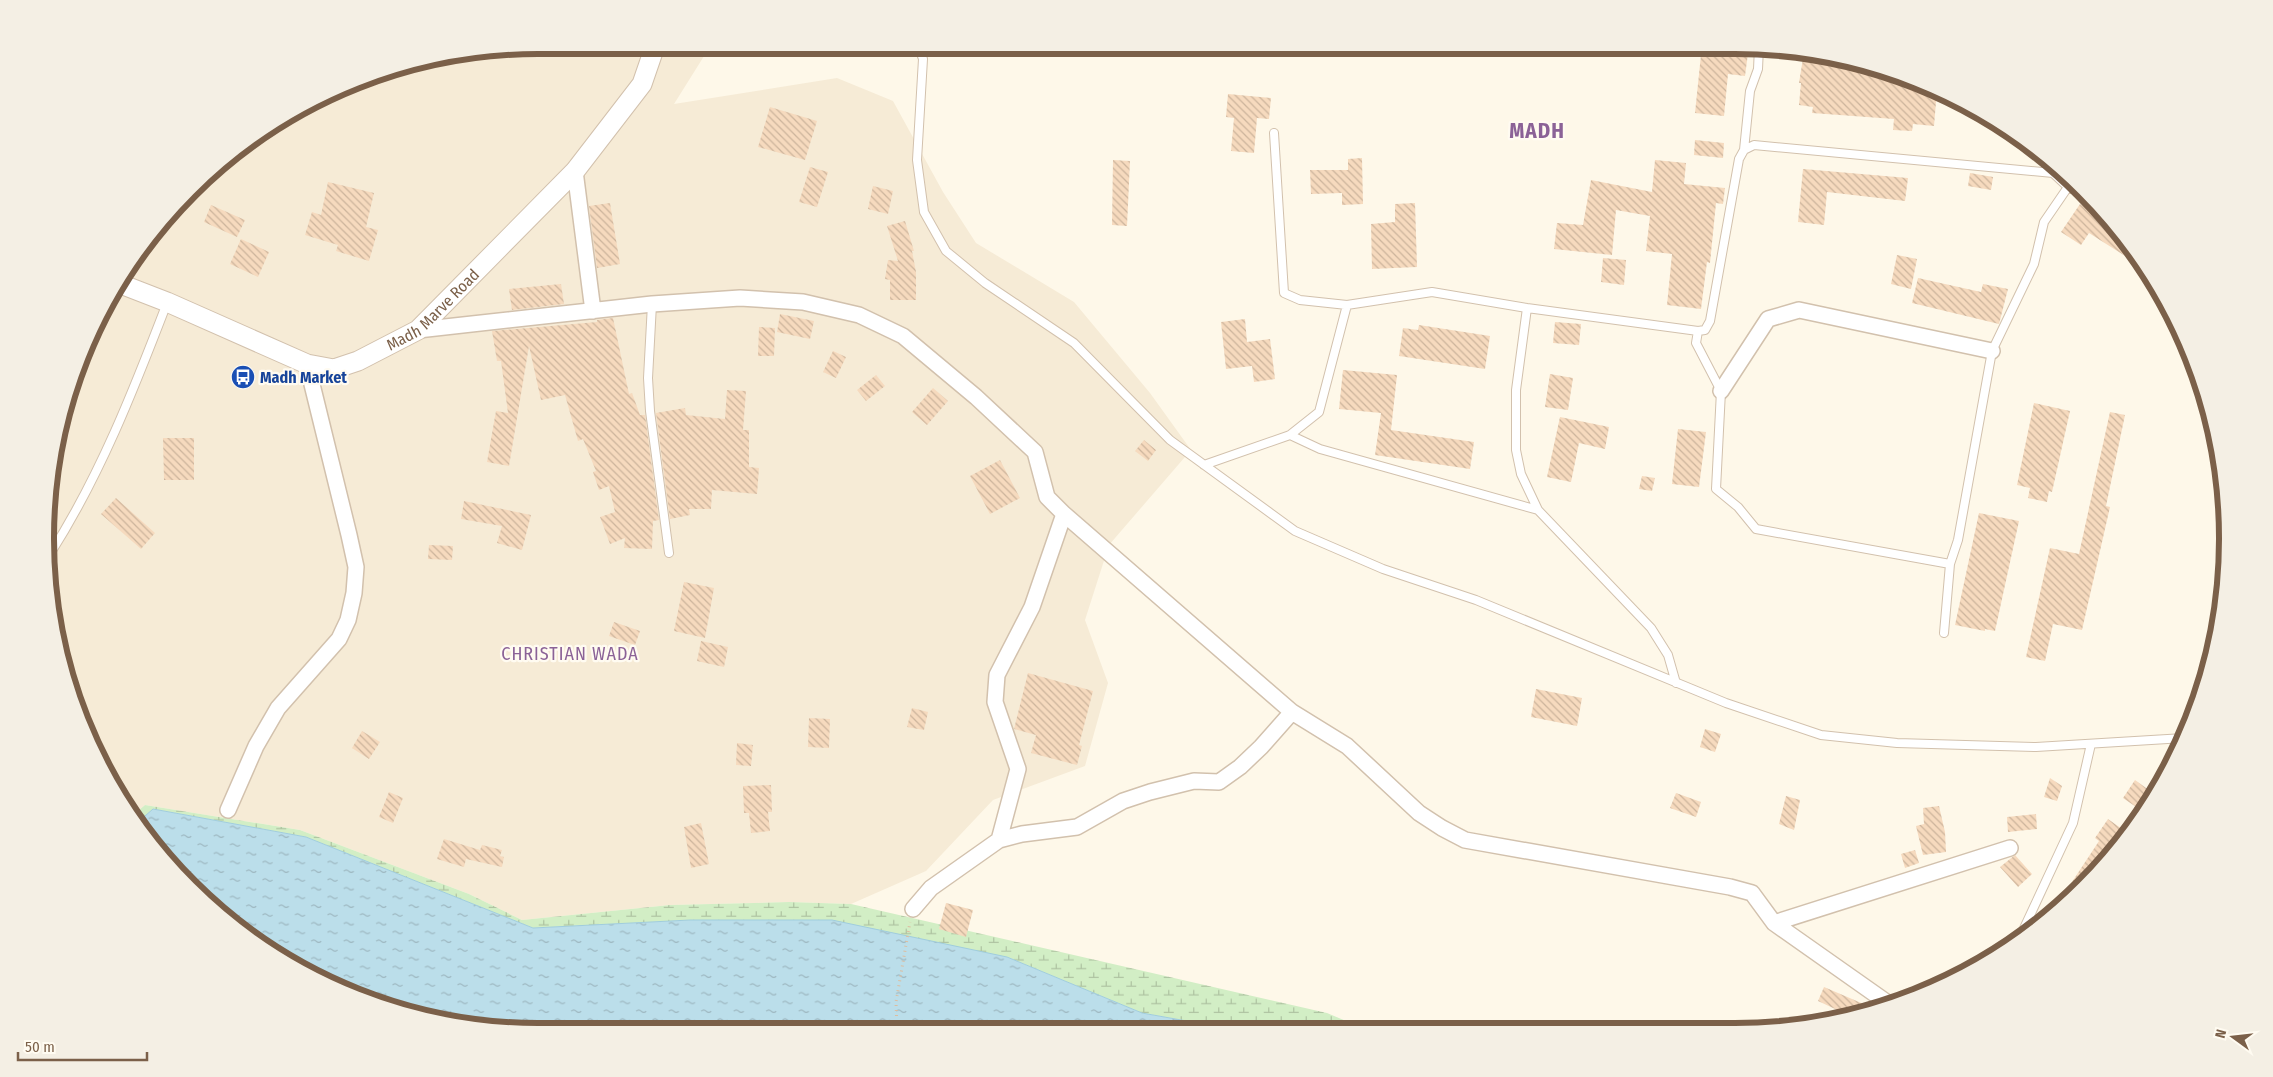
<svg xmlns="http://www.w3.org/2000/svg" width="2273" height="1077" font-family="'Fira Sans Condensed',sans-serif">
	<style>
		.residential { fill: #f6ebd6 }
		.wetland { fill: url(#wetland-marsh) }
		.water { fill: url(#water-ripples); stroke: #a0cddd }
		.building { fill: url(#building-back-hatch) }
		.lines { fill: none; stroke-linecap: round; stroke-linejoin: round }
		.service-casing { stroke: #d2c1ad; stroke-width: 10 }
		.minor-casing { stroke: #d2c1ad; stroke-width: 18 }
		.tertiary-casing { stroke: #d2c1ad; stroke-width: 21 }
		.path { stroke: #dcbda0; stroke-width: 3; stroke-dasharray: 1 4; stroke-linecap: butt }
		.service { stroke: #fff; stroke-width: 8 }
		.minor { stroke: #fff; stroke-width: 15 }
		.tertiary { stroke: #fff; stroke-width: 19 }
		.labels { text-anchor: middle; dominant-baseline: central; stroke-width: 4.5; stroke-linejoin: round; paint-order: stroke }
		.street-label { font-size: 16px; fill: #7b6049; stroke: #fffbf1 }
		.transit-label { font-size: 16px; font-weight: bold; fill: #164399; stroke: #fffbf1; text-anchor: start }
		.neighbourhood-label { font-size: 18px; letter-spacing: 1px; fill: #8b6297; stroke: #fffbf1 }
		.district-label { font-size: 21px; font-weight: bold; letter-spacing: 1px; fill: #8b6297; stroke: #fffbf1 }
		.rim { fill: none; stroke: #7b6049; stroke-width: 6 }
	</style>
	<defs>
		<pattern id="wetland-marsh" width="20" height="14" patternUnits="userSpaceOnUse" patternTransform="scale(1.25)"><rect width="20" height="14" fill="#d2eec5"/><path d="M1 5h8M5 5V1M11 12h8M15 12V8" fill="none" stroke="#afc4a2"/></pattern>
		<pattern id="water-ripples" width="26" height="14" patternUnits="userSpaceOnUse" patternTransform="scale(1.25)"><rect width="26" height="14" fill="#bbdeea"/><path d="M2 4q2-2 4 0t4 0M15 11q2-2 4 0t4 0" fill="none" stroke="#9db7c0"/></pattern>
		<pattern id="building-back-hatch" width="6" height="6" patternUnits="userSpaceOnUse" patternTransform="scale(1.25)"><rect width="6" height="6" fill="#f6dabe"/><path d="M-1 5l2 2M0 0l6 6M5-1l2 2" fill="none" stroke="#ccb49c"/></pattern>
	</defs>
	<rect width="100%" height="100%" fill="#fef8e9"/>
	<path class="residential" d="M538,45H711L674,104L837,78L893,101L943,192L976,243L1074,302L1150,393L1191,450L1109,545L1085,620L1108,683L1085,766L993,800L926,871L851,904L789,902L670,905L522,920L469,894L300,830L145,805L132,816L111,785L71,697L54,634L45,538L54,443L71,380L111,292L167,213L213,167L292,111L380,71L443,54Z"/>
	<path class="wetland" d="M145,805L300,830L469,894L522,920L670,905L789,902L851,904L1327,1013L1365,1029L1237,1030L1142,1013L1007,957L690,920L533,928L306,837L153,809L137,823L132,816Z"/>
	<path class="water" d="M153,809L306,837L533,928L690,920H832L1007,957L1142,1013L1237,1030L538,1032L442,1023L350,995L292,966L213,910L147,839L137,823Z"/>
	<path class="building" d="M1702,45L1749,46L1745,76L1728,74L1724,116L1695,113Z
		M1804,52L1830,54L1883,70L1882,74L1906,77L1905,88L1937,90L1934,126L1913,124L1912,131L1893,130L1894,119L1812,113L1813,107L1799,105L1801,83H1799Z
		M1228,94L1271,98L1269,119L1257,118L1254,153L1231,151L1234,118L1226,117Z
		M770,107L817,121L805,160L758,147Z
		M1695,140L1724,143L1723,158L1694,155Z
		M1362,158L1363,204L1342,205V193L1311,194L1310,170H1348V159Z
		M1113,160L1130,161L1127,226L1112,225Z
		M1655,160L1686,163L1684,184L1725,188L1723,204L1716,203L1710,263L1707,262L1701,309L1667,305L1672,254L1646,251L1650,216L1616,210L1612,255L1554,249L1557,223L1583,225L1591,180L1652,192Z
		M810,167L828,172L817,207L799,202Z
		M1803,169L1908,178L1905,201L1827,192L1824,225L1798,222Z
		M1970,173L1993,177L1991,190L1968,186Z
		M328,182L374,193L366,227L378,230L369,261L336,251L338,245L305,235L312,212L321,215Z
		M873,186L893,191L888,214L868,209Z
		M610,203L620,264L597,268L589,206Z
		M1415,203L1417,267L1372,269L1371,224L1395,222V204Z
		M2080,204L2103,219L2105,216L2145,264L2144,268L2089,233L2081,245L2061,232Z
		M211,205L245,220L237,237L204,222Z
		M905,221L914,251H912L916,272V300H890V280L885,279L888,260L898,261L887,226Z
		M241,239L269,252L258,277L230,264Z
		M1897,255L1917,259L1911,289L1891,284Z
		M1603,258L1626,260L1624,285L1601,282Z
		M1918,278L1981,292L1983,284L2008,289L1999,324L1912,303Z
		M561,284L564,304L512,310L509,289Z
		M780,314L814,321L810,339L777,332Z
		M613,318L629,394L632,393L640,415H645L659,520L653,521L652,549L624,548L625,538L610,544L600,517L615,512L609,486L599,490L593,472L596,471L583,439L578,441L565,395L541,400L529,346L509,466L487,462L496,411L508,413L501,361H497L492,331L597,322V320Z
		M1245,319L1247,342L1270,339L1275,379L1254,382L1252,366L1226,369L1221,322Z
		M1555,322L1581,324L1579,345L1553,343Z
		M1419,325L1490,336L1485,369L1399,356L1403,328L1418,330Z
		M759,327L775,328L774,356H758Z
		M833,351L846,357L836,378L823,372Z
		M1343,370L1397,375L1391,430L1474,442L1470,469L1375,455L1381,413L1339,409Z
		M1550,374L1573,378L1568,410L1545,407Z
		M876,375L885,386L866,401L857,390Z
		M933,388L948,401L927,425L912,412Z
		M727,390L746,391L743,430H749V467L759,468L757,494L712,490L711,509H689L690,515L670,519L656,413L685,408L686,415L725,419Z
		M2034,403L2070,411L2052,492L2049,491L2047,502L2028,498L2030,488L2017,485Z
		M2110,412L2125,415L2106,506L2110,507L2082,630L2053,624L2045,661L2026,657L2050,548L2079,554Z
		M1560,417L1609,427L1605,449L1579,443L1571,482L1547,477Z
		M1678,429L1706,432L1699,487L1672,484Z
		M163,438H194V480H164Z
		M1144,440L1156,450L1148,461L1135,451Z
		M1000,460L1020,498L990,514L970,476Z
		M1642,476L1655,478L1652,491L1639,489Z
		M116,498L155,533L141,549L101,514Z
		M464,501L531,515L522,550L497,543L502,526L461,519Z
		M1979,513L2019,521L1995,631L1985,629V631L1955,625Z
		M429,545L453,546L452,560L428,559Z
		M684,582L714,588L705,638L674,631Z
		M614,622L640,631L635,645L609,636Z
		M701,641L728,647L724,667L697,661Z
		M1028,673L1093,691L1079,745L1082,746L1077,765L1031,753L1036,735L1014,729Z
		M1536,689L1582,698L1577,726L1531,717Z
		M912,708L928,712L924,730L907,727Z
		M809,718L830,719L829,748L808,747Z
		M1705,729L1721,734L1715,752L1700,747Z
		M362,731L380,742L369,759L352,748Z
		M737,743L753,745L751,766L736,765Z
		M2050,778L2062,786L2057,801L2044,797Z
		M2135,780L2153,793L2142,811L2123,798Z
		M771,785L772,812H768L770,831L751,833L749,813H744L743,786Z
		M389,792L403,798L393,823L379,817Z
		M1676,793L1701,802L1696,817L1670,808Z
		M1786,796L1800,800L1794,830L1779,824Z
		M1939,806L1945,832L1946,852L1923,855L1916,826L1924,824L1923,808Z
		M2036,814L2037,829L2008,832L2007,817Z
		M2108,819L2129,834L2073,892L2068,888L2099,841L2095,838Z
		M701,823L709,864L691,868L684,827Z
		M444,839L480,850L482,845L502,850L500,856L504,857L502,867L466,859L464,867L437,859Z
		M1915,850L1919,863L1905,868L1901,854Z
		M2015,855L2032,874L2018,887L2000,867Z
		M946,903L973,910L966,937L939,929Z
		M1824,987L1873,1008L1848,1015L1818,1001Z"/>
	<g class="lines">
		<g class="service-casing">
			<path id="service" d="M918,45L923,59L917,160L924,212L946,251L985,283L1074,343L1170,440L1295,531L1383,569L1476,600L1726,703L1821,735L1897,743L2036,747L2184,738
				M1274,133L1284,293L1300,300L1347,305L1432,292L1527,308L1698,331L1705,330L1710,321L1739,159L1744,150L1750,91L1758,69L1759,47
				M1744,150L1754,145L2053,173L2068,187L2088,195
				M652,304L648,378L650,411L669,553
				M1527,308L1516,390V450L1521,474L1538,510L1651,628L1668,655L1676,683
				M1698,331L1696,343L1721,391L1716,489L1738,507L1756,529L1950,564
				M1290,435L1320,449L1538,510
				M1204,465L1290,435L1319,412L1347,305
				M50,554C100,476 134,389 167,303
				M1944,633L1950,564L1958,540L1992,351L2034,264L2044,222L2068,187L2069,178
				M2019,939L2073,823L2091,744"/>
		</g>
		<g class="minor-casing">
			<path id="minor" d="M575,171L593,311
				M418,330L652,304L740,298L803,302L859,315L903,336L976,397L1035,452L1047,497L1064,514L1292,712L1347,746L1419,813L1442,828L1465,840L1730,887L1752,893L1774,923L1889,1004
				M1721,391L1768,319L1799,310L1992,351
				M228,810L256,746L278,708L339,639L348,620L354,593L356,567L349,535L307,364
				M999,840L1018,769L995,702L997,675L1032,607L1064,514
				M913,909L931,888L999,840L1022,834L1077,827L1123,801L1150,792L1194,781L1219,782L1240,767L1261,747L1292,712
				M1774,923L2010,848"/>
		</g>
		<g class="tertiary-casing">
			<g id="tertiary">
				<path id="s1" d="M118,283L167,302L307,364L334,369L358,361L418,330L575,171L642,84L653,52L654,45"/>
			</g>
		</g>
		<path class="path" d="M897,1031L896,1002L910,922"/>
		<use href="#service" class="service"/>
		<use href="#minor" class="minor"/>
		<use href="#tertiary" class="tertiary"/>
	</g>
	<defs>
		<g id="bus-disc" transform="scale(1.25)"><circle r="9.5" fill="#1a4fb4" stroke="#fffbf1"/><path d="M-5-6H5V4H4V6H2V4H-2V6H-4V4H-5ZM-3.5-4V0h7V-4ZM-3.5 1.2v1.5H-2V1.2ZM2 1.2v1.5H3.5V1.2Z" fill="#fff"/></g>
	</defs>
	<g fill-rule="evenodd">
		<use href="#bus-disc" x="243" y="377"/>
	</g>
	<g class="labels">
		<g class="street-label">
			<text stroke="none"><textPath href="#s1" startOffset="350">Madh Marve Road</textPath></text>
		</g>
		<g class="transit-label">
			<text x="260" y="377">Madh Market</text>
		</g>
		<g class="neighbourhood-label">
			<text x="570" y="654">CHRISTIAN WADA</text>
		</g>
		<g class="district-label">
			<text x="1537" y="131">MADH</text>
		</g>
	</g>
	<path d="M0 0H2273V1077H0ZM538 54H1735A484 484 0 0 1 2219 538V539A484 484 0 0 1 1735 1023H538A484 484 0 0 1 54 539V538A484 484 0 0 1 538 54Z" fill="#f4efe4" fill-rule="evenodd"/>
	<path class="rim" d="M538 54H1735A484 484 0 0 1 2219 538V539A484 484 0 0 1 1735 1023H538A484 484 0 0 1 54 539V538A484 484 0 0 1 538 54Z"/>
	<g transform="translate(2233 1037) rotate(285)" stroke="#fffbf1" stroke-width="4" paint-order="stroke">
	<path d="M0-4L9 19L0 12L-9 19Z" fill="#7b6049"/>
	<text y="-8" font-size="14" font-weight="bold" text-anchor="middle" fill="#7b6049">N</text>
	</g>
	<path d="M18 1052v8h129v-8" fill="none" stroke="#7b6049" stroke-width="2.5"/>
	<text x="25" y="1052" font-size="15" fill="#7b6049" stroke="#fffbf1" stroke-width="4" paint-order="stroke">50 m</text>
</svg>
